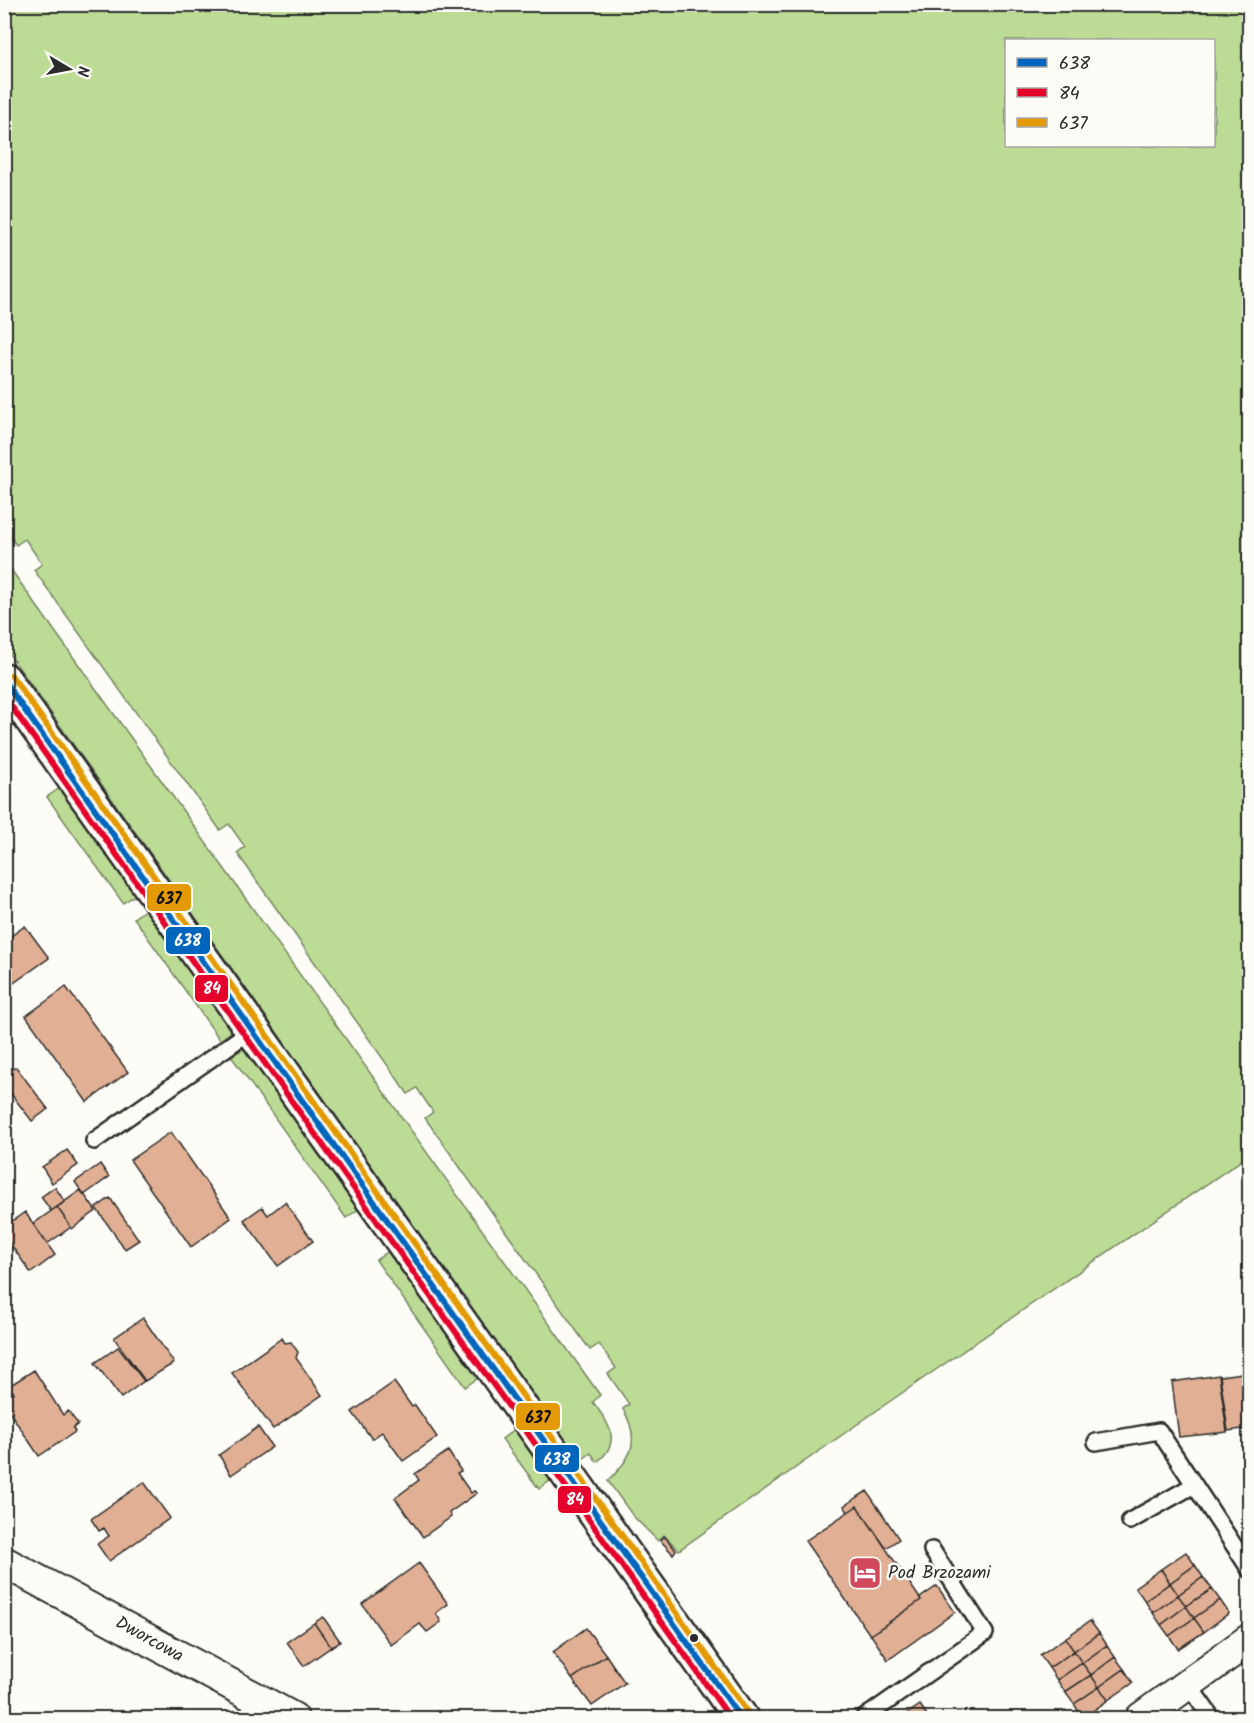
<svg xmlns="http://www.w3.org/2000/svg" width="1254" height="1723" font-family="Kalam,sans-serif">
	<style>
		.green { fill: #bcdc95; stroke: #748460; stroke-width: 1.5; fill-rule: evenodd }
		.building { fill: #e1af93; stroke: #2b2b2b; stroke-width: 1.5 }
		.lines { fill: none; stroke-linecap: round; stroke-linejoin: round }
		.service-casing { stroke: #2b2b2b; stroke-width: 20 }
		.minor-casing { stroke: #2b2b2b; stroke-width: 34 }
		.secondary-casing { stroke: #2b2b2b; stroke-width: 38 }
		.service { stroke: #fdfcf7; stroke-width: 15 }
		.minor { stroke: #fdfcf7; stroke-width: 30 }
		.secondary { stroke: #fdfcf7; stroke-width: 33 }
		.bus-1-casing { stroke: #fdfcf7; stroke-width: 10 }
		.bus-2-casing { stroke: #fdfcf7; stroke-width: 10 }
		.bus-3-casing { stroke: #fdfcf7; stroke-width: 10 }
		.bus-1 { stroke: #0065bd; stroke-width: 6 }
		.bus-2 { stroke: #e4002b; stroke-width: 6 }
		.bus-3 { stroke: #e39a04; stroke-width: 6 }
		.bus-dot { fill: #2b2b2b; stroke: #fdfcf7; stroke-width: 2 }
		.labels { text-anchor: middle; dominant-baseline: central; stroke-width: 5; stroke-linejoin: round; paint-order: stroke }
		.poi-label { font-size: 18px; fill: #2b2b2b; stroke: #fdfcf7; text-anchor: start }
		.street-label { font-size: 18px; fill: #2b2b2b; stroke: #fdfcf7 }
		.line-badge { stroke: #fdfcf7; stroke-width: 2 }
		.badge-label { font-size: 16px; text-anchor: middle; font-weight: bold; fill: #fff }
		.pale-badge-label { font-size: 16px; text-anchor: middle; font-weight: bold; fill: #111 }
	</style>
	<rect width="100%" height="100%" fill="#fdfcf7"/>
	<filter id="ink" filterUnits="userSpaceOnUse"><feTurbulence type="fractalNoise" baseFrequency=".0167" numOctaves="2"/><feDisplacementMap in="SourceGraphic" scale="12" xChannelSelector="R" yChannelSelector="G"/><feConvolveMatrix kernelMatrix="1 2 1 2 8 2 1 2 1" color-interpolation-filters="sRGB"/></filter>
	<g filter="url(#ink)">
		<path class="green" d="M4,5H1249V1155L886,1404L679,1550L664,1535L658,1541L633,1516L608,1481C632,1458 641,1440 623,1409L629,1404L608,1374L616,1368L599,1344L590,1350L425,1118L433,1112L417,1088L408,1094L237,853L245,847L229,824L220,830L34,570L42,564L25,539L16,545L5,529ZM1214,40V146H1006V40Z
			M4,560L600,1395L593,1402C607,1422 624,1441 597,1462L591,1453L580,1461L5,648Z
			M60,788L135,895L123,903L47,797Z
			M146,909L232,1031L220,1040L134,918Z
			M245,1048L359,1209L346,1218L231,1056Z
			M389,1251L478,1378L465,1387L376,1260Z
			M515,1429L551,1480L539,1489L502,1439Z"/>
		<path class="building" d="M25,926L49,958L5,989L4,941Z
			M66,987L128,1072L87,1102L26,1016Z
			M16,1067L48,1109L32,1121L4,1085V1075Z
			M171,1132L231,1218L191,1247L130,1160Z
			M67,1150L78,1165L52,1183L42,1167Z
			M100,1164L109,1177L84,1195L75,1182Z
			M55,1187L65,1202L51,1211L41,1197Z
			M81,1190L96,1211L72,1229L57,1207Z
			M110,1198L139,1240L125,1249L96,1208Z
			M285,1202L313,1241L278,1266L244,1220L262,1207L268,1215Z
			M57,1207L71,1227L47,1244L33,1224Z
			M25,1212L55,1255L31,1273L4,1235V1227Z
			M143,1318L174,1363L145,1381L114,1338Z
			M282,1338L285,1343L291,1342L298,1352L296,1358L322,1395L273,1429L232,1373Z
			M118,1347L144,1381L121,1398L95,1363Z
			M34,1370L63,1415L68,1411L78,1424L73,1428L75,1432L39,1456L4,1404V1399L14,1393L9,1386Z
			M1250,1372V1428L1228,1431L1220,1376Z
			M1219,1375L1227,1432L1179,1437L1172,1382Z
			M394,1382L412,1407L415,1405L437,1437L403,1461L382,1432L372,1439L352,1412Z
			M258,1427L272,1447L231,1475L219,1455Z
			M448,1451L461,1471L457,1473L471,1493L474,1491L477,1493L449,1513L451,1517L423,1537L395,1498L419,1480L415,1474Z
			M144,1482L170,1518L109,1561L97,1544L109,1536L104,1528L99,1531L91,1519Z
			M867,1491L899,1539L886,1548L857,1506L848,1512L844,1506Z
			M857,1506L921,1600L870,1635L805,1541Z
			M664,1536L676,1550L673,1554L660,1540Z
			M1186,1552L1195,1565L1170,1583L1161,1569Z
			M419,1563L448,1604L436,1613L441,1622L427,1632L420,1624L391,1645L362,1604Z
			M1195,1565L1203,1577L1178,1595L1170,1583Z
			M1161,1569L1170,1583L1145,1601L1135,1587Z
			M1203,1577L1212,1589L1186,1606L1178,1595Z
			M1170,1583L1178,1595L1153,1613L1145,1601Z
			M937,1586L955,1612L888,1660L871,1635L921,1600L920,1598Z
			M1212,1589L1220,1600L1194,1618L1186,1606Z
			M1178,1595L1186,1606L1161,1625L1153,1613Z
			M1220,1600L1229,1613L1204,1632L1194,1618Z
			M1186,1606L1194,1618L1169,1636L1161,1625Z
			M323,1617L340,1641L331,1647L314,1623Z
			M1194,1618L1204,1632L1178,1649L1169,1636Z
			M1090,1621L1099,1633L1074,1651L1065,1638Z
			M314,1623L331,1647L304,1666L287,1642Z
			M586,1628L606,1655L572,1679L553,1652Z
			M1099,1633L1107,1645L1082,1663L1074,1651Z
			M1065,1638L1074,1651L1049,1668L1040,1655Z
			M1107,1645L1115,1657L1091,1675L1082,1663Z
			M1074,1651L1082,1663L1057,1680L1049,1668Z
			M606,1655L625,1683L592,1706L572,1679Z
			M1115,1657L1124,1669L1099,1687L1091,1675Z
			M1082,1663L1091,1675L1065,1692L1057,1680Z
			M1124,1669L1133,1683L1108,1700L1099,1687Z
			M1091,1675L1099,1687L1074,1704L1065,1692Z
			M1099,1687L1108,1700L1083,1718L1074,1704Z
			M1250,1704V1718H1228Z
			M920,1705L929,1718H901Z"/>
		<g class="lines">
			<g class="service-casing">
				<path id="service" d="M94,1141L253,1029
					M1096,1442L1159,1431L1250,1570
					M1130,1521L1194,1485
					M1188,1684L1212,1718
					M864,1718L985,1633L932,1550"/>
			</g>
			<g class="minor-casing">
				<path id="minor" d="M4,1562L293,1718
					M1141,1718L1250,1639"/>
			</g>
			<g class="secondary-casing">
				<path id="secondary" d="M4,680L741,1718"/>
			</g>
			<use href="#service" class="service"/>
			<use href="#minor" class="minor"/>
			<use href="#secondary" class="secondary"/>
			<g class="bus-1-casing">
				<path id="bus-1" d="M4,681L741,1718"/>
			</g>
			<g class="bus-2-casing">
				<path id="bus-2" d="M4,696L730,1718"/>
			</g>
			<g class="bus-3-casing">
				<path id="bus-3" d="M11,675L748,1713"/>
			</g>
			<use href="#bus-1" class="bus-1"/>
			<use href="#bus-2" class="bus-2"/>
			<use href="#bus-3" class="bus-3"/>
		</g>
	</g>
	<defs>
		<g id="hotel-square" transform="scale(1.725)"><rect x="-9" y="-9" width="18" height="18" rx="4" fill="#d1495b" stroke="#fdfcf7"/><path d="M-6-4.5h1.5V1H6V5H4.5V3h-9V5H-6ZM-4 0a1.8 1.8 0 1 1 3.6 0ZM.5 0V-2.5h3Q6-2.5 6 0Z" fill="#fff"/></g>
	</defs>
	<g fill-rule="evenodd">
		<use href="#hotel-square" x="865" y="1573"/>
	</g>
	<circle class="bus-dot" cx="694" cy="1638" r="5"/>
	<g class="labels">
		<g class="poi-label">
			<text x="888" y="1573">Pod Brzozami</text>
		</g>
		<g class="street-label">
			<text transform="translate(149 1640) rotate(29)">Dworcowa</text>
		</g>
	</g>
	<g class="line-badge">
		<rect x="146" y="883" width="46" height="29" rx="6" fill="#e39a04"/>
		<rect x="165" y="926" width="46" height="29" rx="6" fill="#0065bd"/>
		<rect x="194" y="974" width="35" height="29" rx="6" fill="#e4002b"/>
		<rect x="515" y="1402" width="46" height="29" rx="6" fill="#e39a04"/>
		<rect x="534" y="1444" width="46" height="29" rx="6" fill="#0065bd"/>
		<rect x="557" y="1485" width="35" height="29" rx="6" fill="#e4002b"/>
	</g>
	<g class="badge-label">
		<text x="188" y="946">638</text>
		<text x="212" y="994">84</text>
		<text x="557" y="1465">638</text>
		<text x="575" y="1505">84</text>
	</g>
	<g class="pale-badge-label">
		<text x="169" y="904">637</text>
		<text x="538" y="1423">637</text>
	</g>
	<rect width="1254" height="1723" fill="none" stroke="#fdfcf7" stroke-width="24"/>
	<rect x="12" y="12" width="1230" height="1699" fill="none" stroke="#2b2b2b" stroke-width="2" filter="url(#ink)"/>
	<rect x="1005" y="39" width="210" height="108" fill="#fdfcf7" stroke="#a9a8a5" stroke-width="1.5"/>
	<rect x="1017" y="58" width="30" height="9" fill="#0065bd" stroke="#a9a8a5" stroke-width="1.5"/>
	<text x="1059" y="69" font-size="18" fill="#2b2b2b">638</text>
	<rect x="1017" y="88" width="30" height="9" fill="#e4002b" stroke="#a9a8a5" stroke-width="1.5"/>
	<text x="1059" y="99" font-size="18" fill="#2b2b2b">84</text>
	<rect x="1017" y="118" width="30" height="9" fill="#e39a04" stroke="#a9a8a5" stroke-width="1.5"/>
	<text x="1059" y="129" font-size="18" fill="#2b2b2b">637</text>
	<g transform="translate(69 69) rotate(100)" stroke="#fdfcf7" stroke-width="4.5" paint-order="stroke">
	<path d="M0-4.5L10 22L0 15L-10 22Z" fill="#2b2b2b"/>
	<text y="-9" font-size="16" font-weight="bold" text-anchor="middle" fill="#2b2b2b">N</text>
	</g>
</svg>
